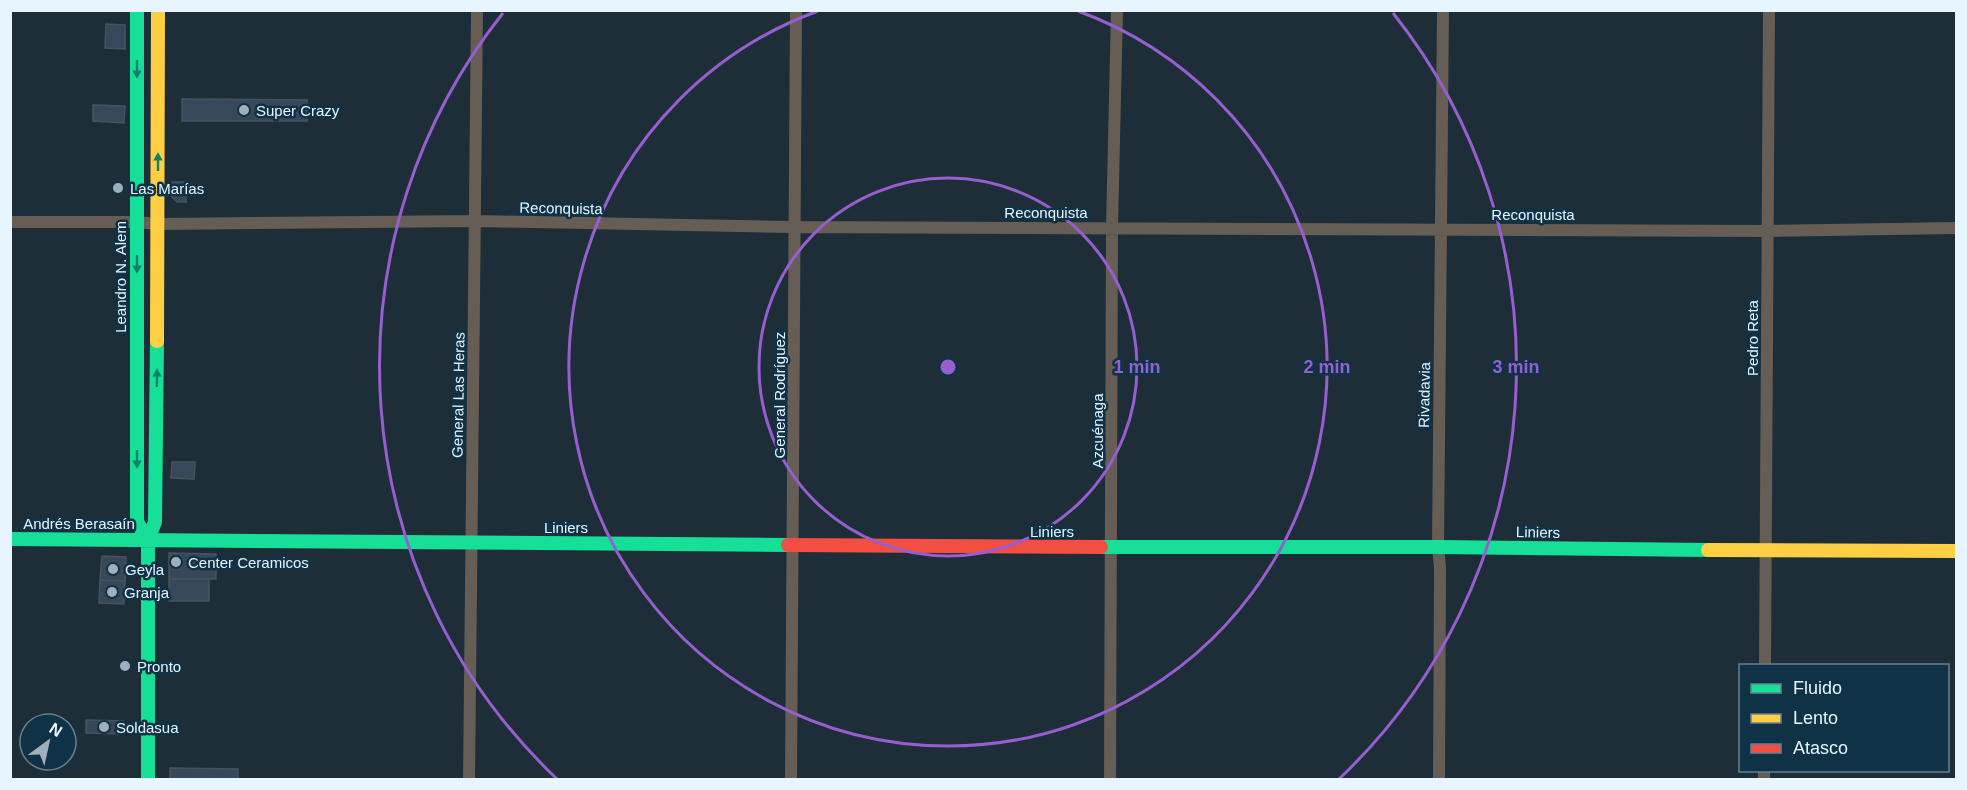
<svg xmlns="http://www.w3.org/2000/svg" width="1967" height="790" font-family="Arial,sans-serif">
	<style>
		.building { fill: #36485a; stroke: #47545d; stroke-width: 1.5 }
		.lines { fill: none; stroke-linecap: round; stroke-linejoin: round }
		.street { stroke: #665d55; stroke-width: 12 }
		.fast { stroke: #16e098; stroke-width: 14 }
		.slow { stroke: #ffcf43; stroke-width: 14 }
		.jam { stroke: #f24e42; stroke-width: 14 }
		.oneway { fill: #13806b }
		.ring { fill: none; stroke: #965ecf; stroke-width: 3 }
		.poi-dot { fill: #a0afba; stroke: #103246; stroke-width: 2 }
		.labels { text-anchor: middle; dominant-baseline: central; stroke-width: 5; stroke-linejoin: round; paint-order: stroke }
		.poi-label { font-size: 15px; fill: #e6f5ff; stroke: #103246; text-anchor: start }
		.street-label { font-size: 15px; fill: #e6f5ff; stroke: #103246 }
		.centre { fill: #965ecf; stroke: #103246; stroke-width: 3 }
		.ring-label { font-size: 18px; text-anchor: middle; font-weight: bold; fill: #965ecf; stroke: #103246; stroke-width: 5; stroke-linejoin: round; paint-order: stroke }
	</style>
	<rect width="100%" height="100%" fill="#1d2e39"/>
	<path class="building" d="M106,24L125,25V49L105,48Z
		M182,99L307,100V121H182Z
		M93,105L125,106L124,123L93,121Z
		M172,182H187L186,202H177L172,197Z
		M172,462H195L194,479L171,478Z
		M169,553L216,554V579H169Z
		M102,556L126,557L125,581L100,580Z
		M169,579H209V601H169Z
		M100,580L125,581L124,604L99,603Z
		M86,720L123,721V734L86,733Z
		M170,768L238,769V780H170Z"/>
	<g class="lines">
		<path class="street" d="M10,222H136L158,224L476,221L794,227L1768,231L1956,228
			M1765,666L1769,10
			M469,780L477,10
			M791,780L796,10
			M1110,780L1112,227L1117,10
			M1439,780L1440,567L1438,547L1443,10
			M1764,780V770"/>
		<path class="fast" d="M137,10V522L148,540
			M10,539L788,545
			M1101,547H1438L1708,550
			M148,780V540L155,522L157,341"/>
		<path class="slow" d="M157,341L158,10
			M1708,550L1956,551"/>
		<path class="jam" d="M788,545L1101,547"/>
	</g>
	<defs><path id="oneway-solid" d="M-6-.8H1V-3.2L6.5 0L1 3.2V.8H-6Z" transform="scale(1.5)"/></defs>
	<g class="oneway">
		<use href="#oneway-solid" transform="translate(137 69) rotate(90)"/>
		<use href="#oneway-solid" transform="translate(158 162) rotate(-90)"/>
		<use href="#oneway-solid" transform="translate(137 264) rotate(90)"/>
		<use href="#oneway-solid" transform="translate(157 378) rotate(-89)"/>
		<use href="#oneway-solid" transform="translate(137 459) rotate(90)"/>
	</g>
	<g class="ring">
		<circle cx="948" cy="367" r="189"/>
		<path d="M1078 11A379 379 0 1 1 818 11"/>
		<path d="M557 779A568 568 0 0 1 503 13M1393 13A568 568 0 0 1 1339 779"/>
	</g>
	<g class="poi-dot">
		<circle cx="244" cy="110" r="6"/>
		<circle cx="118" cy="188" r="6"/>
		<circle cx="176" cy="562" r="6"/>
		<circle cx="113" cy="569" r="6"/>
		<circle cx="112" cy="592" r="6"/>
		<circle cx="125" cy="666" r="6"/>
		<circle cx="104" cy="727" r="6"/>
	</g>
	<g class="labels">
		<g class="poi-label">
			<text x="256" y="110">Super Crazy</text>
			<text x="130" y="188">Las Marías</text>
			<text x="188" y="562">Center Ceramicos</text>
			<text x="125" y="569">Geyla</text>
			<text x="124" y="592">Granja</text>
			<text x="137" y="666">Pronto</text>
			<text x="116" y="727">Soldasua</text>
		</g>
		<g class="street-label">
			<text transform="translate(561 208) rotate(1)">Reconquista</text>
			<text x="1046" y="212">Reconquista</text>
			<text x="1533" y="214">Reconquista</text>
			<text transform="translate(120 277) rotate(-90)">Leandro N. Alem</text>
			<text transform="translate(1752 338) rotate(-90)">Pedro Reta</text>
			<text transform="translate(458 395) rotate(-89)">General Las Heras</text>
			<text transform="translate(779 395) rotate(-90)">General Rodríguez</text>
			<text transform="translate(1424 395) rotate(-89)">Rivadavia</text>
			<text transform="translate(1097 431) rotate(-90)">Azcuénaga</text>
			<text x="79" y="523">Andrés Berasaín</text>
			<text x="566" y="527">Liniers</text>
			<text x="1052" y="531">Liniers</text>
			<text transform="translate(1538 532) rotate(1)">Liniers</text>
		</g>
	</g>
	<circle cx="948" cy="367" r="9" class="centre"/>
	<g class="ring-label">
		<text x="1137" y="373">1 min</text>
		<text x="1327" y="373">2 min</text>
		<text x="1516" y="373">3 min</text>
	</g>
	<rect width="1967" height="790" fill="none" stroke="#e6f5ff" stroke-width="24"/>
	<rect x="1739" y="664" width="210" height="108" fill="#103246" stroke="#668090" stroke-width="1.5"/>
	<rect x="1751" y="684" width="30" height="9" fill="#16e098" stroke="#668090" stroke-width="1.5"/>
	<text x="1793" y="694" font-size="18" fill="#e6f5ff">Fluido</text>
	<rect x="1751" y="714" width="30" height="9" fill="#ffcf43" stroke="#668090" stroke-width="1.5"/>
	<text x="1793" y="724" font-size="18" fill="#e6f5ff">Lento</text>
	<rect x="1751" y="744" width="30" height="9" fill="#f24e42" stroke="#668090" stroke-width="1.5"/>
	<text x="1793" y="754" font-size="18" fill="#e6f5ff">Atasco</text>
	<g transform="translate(48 742) rotate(33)"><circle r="28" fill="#103246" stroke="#668090" stroke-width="1.5"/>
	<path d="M0-4.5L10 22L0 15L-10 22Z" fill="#a0afba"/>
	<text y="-9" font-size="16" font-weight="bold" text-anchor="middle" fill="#e6f5ff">N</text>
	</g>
</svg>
